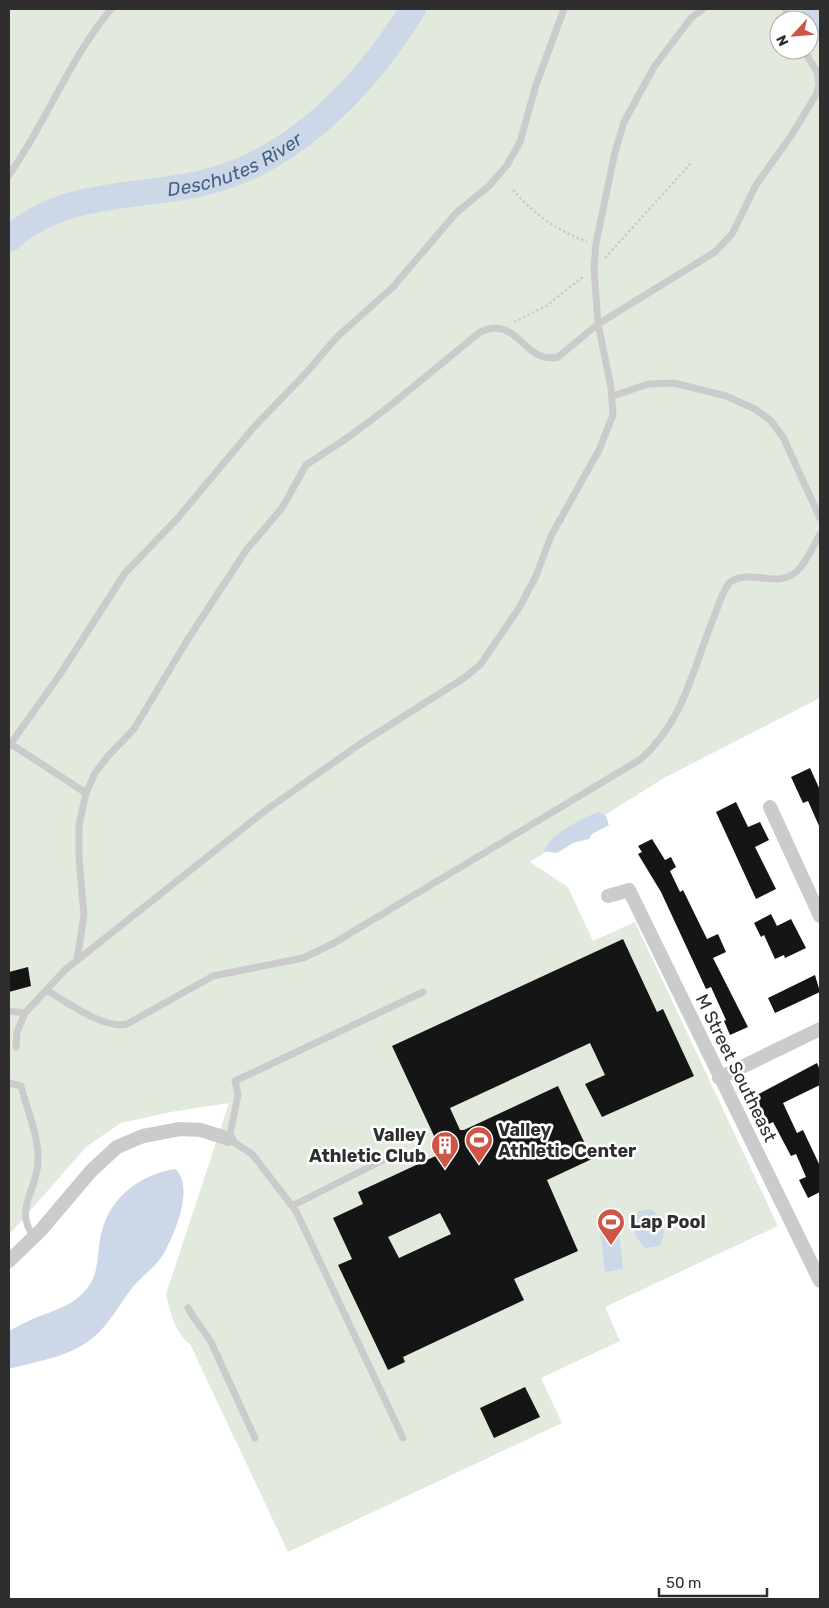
<svg xmlns="http://www.w3.org/2000/svg" width="829" height="1608" font-family="Rubik,sans-serif">
	<style>
		.green { fill: #e2eade; fill-rule: evenodd }
		.water { fill: #ccd8e7 }
		.lines { fill: none; stroke-linecap: round; stroke-linejoin: round }
		.river { stroke: #ccd8e7; stroke-width: 26 }
		.building { fill: #151515; fill-rule: evenodd }
		.path { stroke: #cbcbcb; stroke-width: 2.5; stroke-dasharray: 2.5 2.5; stroke-linecap: butt }
		.lane { stroke: #cbcbcb; stroke-width: 7 }
		.street { stroke: #cbcbcb; stroke-width: 14 }
		.labels { text-anchor: middle; dominant-baseline: central; stroke-width: 5; stroke-linejoin: round; paint-order: stroke }
		.street-label { font-size: 18px; fill: #2e2e2e; stroke: #fff }
		.poi-label { font-size: 18px; font-weight: bold; fill: #2e2e2e; stroke: #fff; text-anchor: start }
		.water-label { font-size: 19px; font-style: italic; fill: #466186; stroke: #fff }
	</style>
	<rect width="100%" height="100%" fill="#fff"/>
	<path class="green" d="M9,9H820V698L664,778L530,862L568,887L593,941L635,922L778,1226L605,1307L620,1341L541,1378L562,1423L288,1552L190,1344C175,1334 170,1311 166,1294L229,1103L171,1112L121,1123L86,1147L9,1235ZM779,20H809V50H779Z"/>
	<path class="water" d="M802,9H820V42L809,36V20H801Z
		M598,812L606,816L609,825L592,834L589,839L573,843L557,853L544,851C548,835 583,818 598,812Z
		M175,1169C195,1186 175,1234 164,1253C157,1266 142,1276 133,1287C119,1304 109,1326 90,1340C66,1358 37,1361 9,1369V1331C19,1326 29,1320 40,1316C59,1309 78,1303 90,1284C99,1270 97,1255 100,1240C106,1201 137,1175 175,1169Z
		M651,1209C664,1218 667,1233 659,1246L646,1248C634,1238 630,1225 639,1211Z
		M618,1221L623,1269L605,1272L599,1223Z"/>
	<g class="lines">
		<path class="river" id="s1" d="M9,239C59,195 121,197 183,187C284,172 362,91 413,9"/>
	</g>
	<path class="building" d="M810,768L820,790V828L808,801L803,803L791,777Z
		M736,802L748,827L760,822L769,840L755,847L776,889L756,899L716,812Z
		M652,839L665,860L671,857L676,867L670,871L680,892L683,890L707,939L718,934L726,952L713,958L748,1027L730,1035L724,1021L726,1020L711,987L706,989L661,892L638,854L642,852L638,846Z
		M771,914L777,926L791,919L806,948L785,958L784,955L775,959L764,935L761,937L754,923Z
		M623,939L657,1012L663,1009L694,1076L602,1117L585,1084L605,1075L590,1043L450,1108L460,1130H464L558,1086L592,1159L547,1180L578,1251L514,1279L524,1300L403,1357L405,1362L388,1370L338,1265L352,1259L333,1218L363,1204L358,1192L442,1153L392,1046ZM440,1213L451,1234L399,1258L388,1237Z
		M28,967L31,986L9,992V972Z
		M815,975L820,992L775,1013L768,998Z
		M817,1063L820,1070V1085L783,1103L797,1133L803,1130L820,1166V1192L808,1198L799,1180L806,1177L796,1154L791,1156L773,1122L769,1124L755,1096Z
		M525,1387L540,1417L494,1438L480,1408Z"/>
	<g class="lines">
		<path class="path" d="M513,190C532,212 559,233 587,241
			M605,258L691,163
			M514,322L546,306L584,276"/>
		<path class="lane" d="M786,9L787,20
			M9,175C47,121 68,61 111,9
			M613,396L648,384L674,383L726,396L755,409L770,420L783,437L820,518
			M11,744L86,793
			M9,746L61,673L125,573L177,519L254,427L306,373L337,337L393,287L456,213L489,186L507,165L520,142L536,85L564,9
			M77,960L84,915L79,858V825L86,793L95,773L108,756L134,729L188,639L247,549L282,508L306,465L350,436L391,405L480,332C519,314 523,365 558,357L598,324L715,252L732,234L756,185L791,136L817,93L819,84L817,72L804,50
			M46,990C67,1002 104,1030 127,1024L213,976L303,958L334,943L641,759C684,721 693,668 714,617C718,606 722,593 729,583C750,567 777,590 797,571C807,562 813,546 820,534
			M9,1011L25,1013
			M16,1047L17,1032L25,1013L65,970L266,810L360,744L464,678L480,665L519,608L536,576L551,536L599,450L613,415L611,387L598,324L594,269L596,243L615,152L624,122L654,67L691,18L703,9
			M9,1083L21,1086C27,1110 39,1136 38,1161C37,1192 13,1209 34,1237
			M292,1206L397,1153
			M188,1308C195,1321 204,1330 211,1342L255,1438
			M403,1438L296,1211L252,1154L229,1139L238,1095L235,1081L423,992"/>
		<path class="street" d="M770,807L820,916
			M608,896L629,890L820,1281
			M719,1078L820,1029
			M9,1261L41,1230L91,1171L117,1147L143,1136L180,1129L201,1130L229,1139"/>
	</g>
	<defs>
		<g id="stadium-pin" transform="scale(1.4375)"><path d="M0 17L-7.5 6A9.5 9.5 0 1 1 7.5 6Z" fill="#cf5546" stroke="#fff"/><path d="M0-5a6.5 5 0 1 0 0 10a6.5 5 0 1 0 0-10ZM-3.5-1.8h7v3.6h-7Z" fill="#fff"/></g>
		<g id="building-pin" transform="scale(1.4375)"><path d="M0 17L-7.5 6A9.5 9.5 0 1 1 7.5 6Z" fill="#cf5546" stroke="#fff"/><path d="M-4-6H4V6H1V3H-1V6H-4ZM-2.5-4.3h1.7v1.8h-1.7ZM.8-4.3h1.7v1.8H.8ZM-2.5-1h1.7V.8h-1.7ZM.8-1h1.7V.8H.8Z" fill="#fff"/></g>
	</defs>
	<g fill-rule="evenodd">
		<use href="#stadium-pin" x="479" y="1140"/>
		<use href="#building-pin" x="445" y="1145"/>
		<use href="#stadium-pin" x="611" y="1222"/>
	</g>
	<g class="labels">
		<g class="street-label">
			<text transform="translate(736 1068) rotate(64)">M Street Southeast</text>
		</g>
		<g class="poi-label">
			<text x="498" y="1130">Valley<tspan x="498" dy="21">Athletic Center</tspan></text>
			<text x="426" y="1135" text-anchor="end">Valley<tspan x="426" dy="21">Athletic Club</tspan></text>
			<text x="630" y="1222">Lap Pool</text>
		</g>
		<g class="water-label">
			<text stroke="none"><textPath href="#s1" startOffset="241">Deschutes River</textPath></text>
		</g>
	</g>
	<rect width="829" height="1608" fill="none" stroke="#2e2e2e" stroke-width="20"/>
	<g transform="translate(794 35) rotate(244)"><circle r="24" fill="#ffffff" stroke="#ababab"/>
	<path d="M0-4L9 19L0 12L-9 19Z" fill="#cf5546"/>
	<text y="-8" font-size="14" font-weight="bold" text-anchor="middle" fill="#2e2e2e">N</text>
	</g>
	<path d="M659 1588v8h108v-8" fill="none" stroke="#2e2e2e" stroke-width="2.5"/>
	<text x="666" y="1588" font-size="15" fill="#2e2e2e" stroke="#ffffff" stroke-width="4" paint-order="stroke">50 m</text>
</svg>
